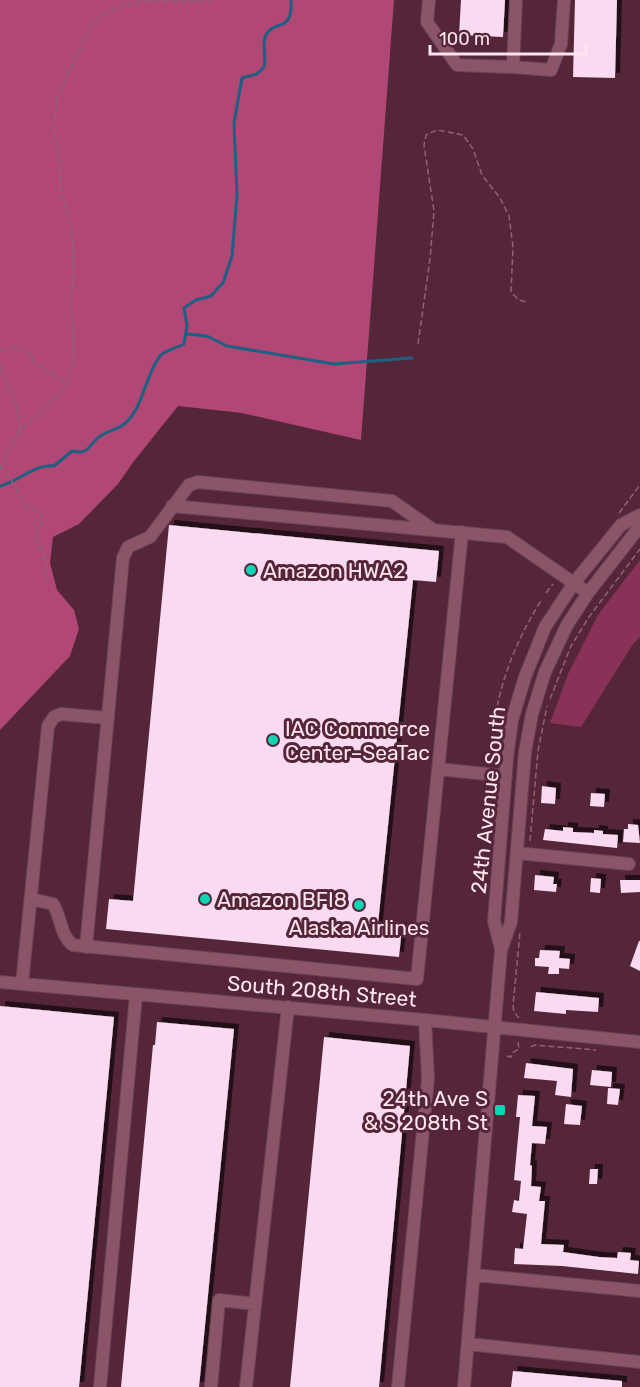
<svg xmlns="http://www.w3.org/2000/svg" width="640" height="1387" font-family="Rubik,sans-serif">
	<style>
		.green { fill: #883257 }
		.forest { fill: #b04774 }
		.lines { fill: none; stroke-linecap: round; stroke-linejoin: round }
		.stream { stroke: #1d6083; stroke-width: 3 }
		.building { fill: #f9daf0; filter: url(#shadow) }
		.minor-casing { stroke: #6c4455; stroke-width: 14 }
		.path { stroke: #8d6474; stroke-width: 1.5; stroke-dasharray: 6 3; stroke-linecap: butt }
		.minor { stroke: #8a5568; stroke-width: 12 }
		.poi-dot { fill: #0fd5b4; stroke: #552539; stroke-width: 2 }
		.labels { text-anchor: middle; dominant-baseline: central; stroke-width: 6; stroke-linejoin: round; paint-order: stroke }
		.poi-label { font-size: 21px; fill: #ffe5ed; stroke: #552539; text-anchor: start }
		.street-label { font-size: 21px; fill: #ffe5ed; stroke: #552539 }
	</style>
	<defs>
		<filter id="shadow"><feDropShadow dx="5" dy="-5" stdDeviation="0" flood-color="#0009"/></filter>
	</defs>
	<rect width="100%" height="100%" fill="#552539"/>
	<path class="green" d="M640,560V637L633,644L581,727L550,723L568,674L598,615Z"/>
	<path class="forest" d="M0,0H394L361,440L242,413L178,406L134,461L118,484L79,524L53,537L50,563L57,590L74,610L79,629L70,656L0,730Z"/>
	<g class="lines">
		<path class="stream" d="M187,334L207,336L227,346L334,364L412,358
			M0,486C20,481 34,464 54,466L72,451C91,456 88,443 102,435C108,431 116,430 123,425C144,409 144,377 160,356C165,350 177,348 184,344L187,325L184,308L196,300L211,296L219,287L223,283L232,256L237,195L234,123L242,78L257,74L264,67C267,57 261,44 266,35C274,19 293,34 291,0"/>
	</g>
	<path class="building" d="M461,0H505L503,37L459,35Z
		M575,0H617L615,78L573,77Z
		M169,525L439,551L436,582L413,580L378,924L402,927L399,957L106,929L109,899L133,901Z
		M542,786L556,788L555,804L541,803Z
		M591,793L605,794L604,807L590,806Z
		M628,824L638,825L640,843L623,842L624,829H628Z
		M563,827L573,828V832L594,833V830L603,831V834L618,835L617,848L543,840L545,829L563,831Z
		M535,875L554,877L553,884H557L556,892L534,890Z
		M591,878L601,879L600,893L590,892Z
		M620,880H640V892L621,893Z
		M639,941H640V971L630,966Z
		M540,950L560,951L559,958L570,959L569,969L559,968V974H548L549,967L535,966V958H539Z
		M536,992L599,998L598,1012L566,1010V1014L534,1011Z
		M0,1006L114,1017L79,1387H0Z
		M157,1022L234,1029L199,1387H121L153,1045H155Z
		M324,1037L410,1046L379,1387H290Z
		M526,1063L573,1069L571,1097L555,1095L557,1081L524,1078Z
		M592,1070L612,1072L611,1087L590,1085Z
		M608,1088L620,1089L618,1105L607,1104Z
		M518,1095L535,1096L532,1126L547,1127L545,1144L532,1143L530,1165L532,1166L531,1186L541,1187L539,1201H545L541,1244L564,1245L563,1252L599,1257L617,1258L618,1252L631,1253L630,1260L639,1261L638,1274L562,1266L514,1264L515,1248L523,1249L527,1214L512,1212L514,1200L519,1201L521,1181L514,1180L520,1117H516Z
		M566,1104L582,1106L580,1125L564,1124Z
		M590,1169H598L597,1184H589Z
		M513,1371L622,1381V1387H511Z"/>
	<g class="lines">
		<g class="minor-casing">
			<path id="minor" d="M429,0L427,22L457,65L513,67
				M516,0L513,67L551,70L561,44L564,0
				M172,506L507,537L588,593
				M438,769L506,776
				M517,853L629,864
				M31,899L53,904C61,917 61,937 73,945L417,979L462,532
				M86,947L123,558L128,547L150,537L189,485L198,482L392,501L432,529
				M501,949L494,921L507,758L512,720L525,677L545,627L574,583L621,525L640,515
				M0,982L425,1020L640,1042
				M22,984L48,726L54,717L61,714L108,718
				M474,1275L640,1291
				M468,1344L640,1362
				M100,1387L136,995
				M211,1387L219,1300L255,1304
				M246,1387L288,1007
				M398,1387L428,1079L425,1020
				M464,1387L501,950L511,922L525,752L532,714L545,672L567,625L588,593L637,530L640,522"/>
		</g>
		<path class="path" d="M418,344L430,259L434,211L424,145L426,135L437,130L463,135L473,149L482,175L500,198L509,216L513,247L511,292L519,300L527,302
			M0,351L17,347L24,350L30,354L35,363L66,384
			M0,365C8,389 20,404 20,431
			M0,466L6,472L27,506L39,512L42,517V522L35,535L47,564L45,582
			M0,469L10,447L20,431L63,391L67,385L70,376L74,351L71,301L74,277L72,229L61,193L59,155L54,128L57,96L92,25L105,13L115,7L138,2L216,0
			M619,513L640,485
			M546,593L553,584
			M550,699L571,646L589,617L640,549
			M493,742C495,691 515,642 542,599
			M492,762L493,754
			M491,795V785
			M490,819V807
			M530,841L538,751L547,706
			M519,1018L514,1012L513,1006L520,932
			M531,1047L534,1045L596,1050
			M507,1056L511,1057L512,1053L519,1049L518,1042"/>
		<use href="#minor" class="minor"/>
	</g>
	<g class="poi-dot">
		<circle cx="251" cy="570" r="6"/>
		<circle cx="273" cy="740" r="6"/>
		<circle cx="205" cy="899" r="6"/>
		<circle cx="359" cy="905" r="6"/>
		<rect x="494" y="1104" width="12" height="12" rx="3"/>
	</g>
	<g class="labels">
		<g class="poi-label">
			<text x="263" y="570">Amazon HWA2</text>
			<text x="285" y="728">IAC Commerce<tspan x="285" dy="24">Center–SeaTac</tspan></text>
			<text x="217" y="899">Amazon BFI8</text>
			<text x="359" y="927" text-anchor="middle">Alaska Airlines</text>
			<text x="488" y="1098" text-anchor="end">24th Ave S<tspan x="488" dy="24">&amp; S 208th St</tspan></text>
		</g>
		<g class="street-label">
			<text transform="translate(488 800) rotate(-84)">24th Avenue South</text>
			<text transform="translate(322 991) rotate(5)">South 208th Street</text>
		</g>
	</g>
	<path d="M430 45v9h156v-9" fill="none" stroke="#ffe5ed" stroke-width="3"/>
	<text x="439" y="45" font-size="18" fill="#ffe5ed" stroke="#552539" stroke-width="4.5" paint-order="stroke">100 m</text>
</svg>
